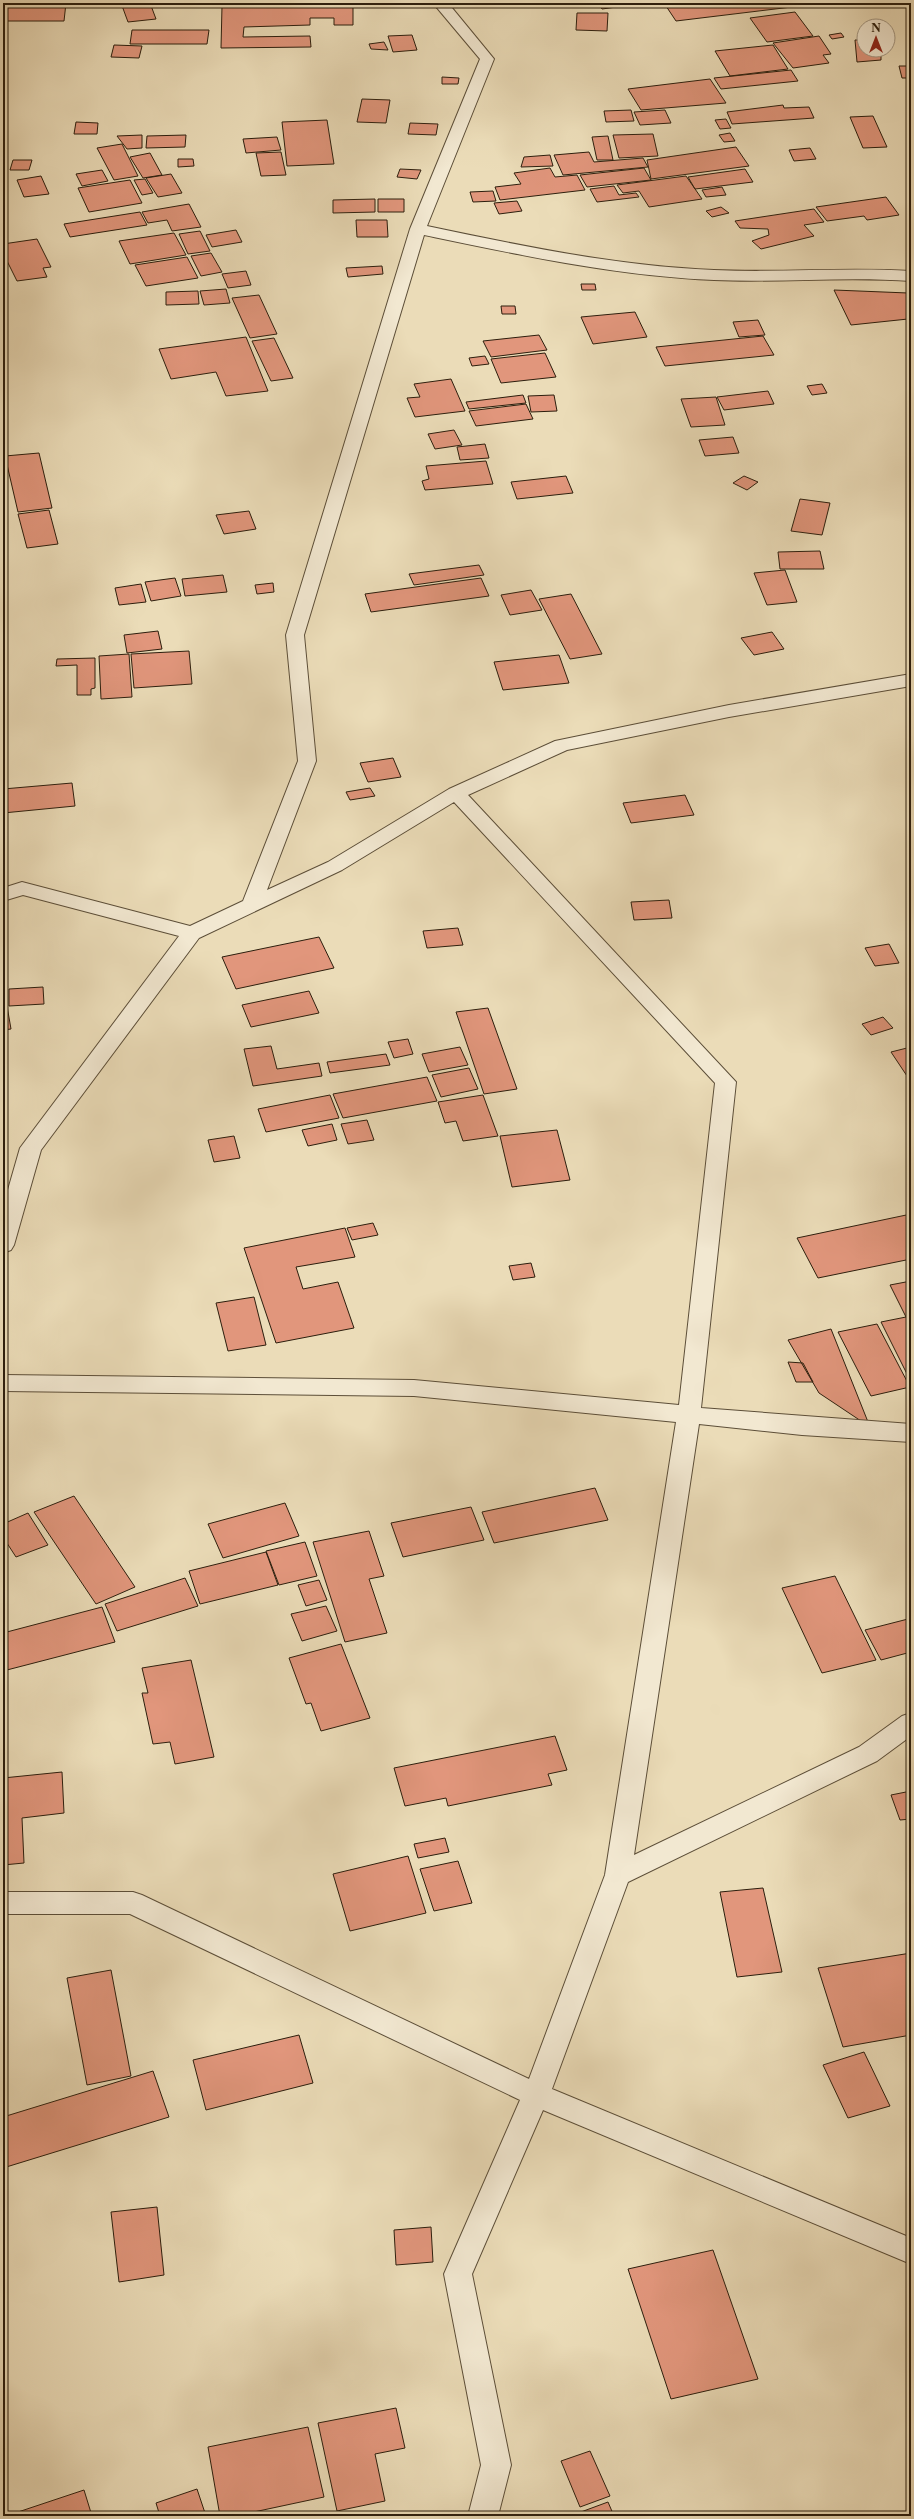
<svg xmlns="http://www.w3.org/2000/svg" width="914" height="2519" font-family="'Libre Caslon Text',serif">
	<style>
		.building { fill: #e1967c; stroke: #2c1e0d }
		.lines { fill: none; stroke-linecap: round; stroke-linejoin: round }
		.minor-casing { stroke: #5c4e38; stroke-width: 2 }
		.minor { fill: #f2e8d1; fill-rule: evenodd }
	</style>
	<rect width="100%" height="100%" fill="#ebdcb8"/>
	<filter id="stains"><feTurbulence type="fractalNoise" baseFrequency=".005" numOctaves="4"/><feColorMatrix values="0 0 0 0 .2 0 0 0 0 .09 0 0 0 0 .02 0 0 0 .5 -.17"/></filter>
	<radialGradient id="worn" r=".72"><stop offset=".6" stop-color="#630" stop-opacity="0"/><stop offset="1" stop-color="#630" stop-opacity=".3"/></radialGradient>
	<path class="building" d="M8,3H66L64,21H5Z
		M121,3H150L156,19L128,22Z
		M598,3H637L638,4L602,9Z
		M664,3H798L800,6L676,21Z
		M353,4V25H334V18H310V25L244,27L243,37L310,36L311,47L221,48L222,6Z
		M795,12L813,36L767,42L750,18Z
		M577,13H608L607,31L576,30Z
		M132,30H209L207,44H130Z
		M841,33L844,37L832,39L829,35Z
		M412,35L417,50L393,52L388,36Z
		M819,36L831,54L823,55L829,63L793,68L773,43Z
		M855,40H864V50H881V60L857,62Z
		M384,42L388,50L371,49L369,44Z
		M114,45L142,46L139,58L111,57Z
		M773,45L788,69L730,76L715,51Z
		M899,66H911V78H902Z
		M791,70L798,81L721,89L714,78Z
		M442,77L459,78L458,84H442Z
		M710,79L726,103L641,110L628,89Z
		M362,99L390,100L386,123L357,122Z
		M783,105L784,108L809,107L814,118L732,124L727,112Z
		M631,110L634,121L606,122L604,111Z
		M665,110L671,123L640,125L634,112Z
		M873,116L887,147L863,148L850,117Z
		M726,119L731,128L720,129L715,120Z
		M327,120L334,164L287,166L282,122Z
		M76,122L98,123L97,134H74Z
		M410,123L438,124L436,135L408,134Z
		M730,133L735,141L724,142L719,135Z
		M653,134L658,156L619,158L613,135Z
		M142,135V148L127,149L117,136Z
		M186,135L185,147L146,148L147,136Z
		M608,136L613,160H597L592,137Z
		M277,137L281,150L246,153L243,139Z
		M122,144L138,176L114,180L97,148Z
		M736,147L749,166L651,179L647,160Z
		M810,148L816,159L794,161L789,150Z
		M281,152L286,175L261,176L256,153Z
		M589,152L594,162L643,158L648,167L563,175L554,155Z
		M150,153L162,175L143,178L130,157Z
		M550,155L553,166L521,167L524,157Z
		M178,159H193L194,166L178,167Z
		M13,160H32L29,170H10Z
		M550,168L555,177L577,175L585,190L500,200L495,187L521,184L514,173Z
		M644,168L651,180L587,187L580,175Z
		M400,169L421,170L417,179L397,177Z
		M745,169L753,182L695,189L688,177Z
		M102,170L108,181L82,186L76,174Z
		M171,174L182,193L158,197L146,178Z
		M41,176L49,194L24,197L17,180Z
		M686,176L702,199L649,207L639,191L623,193L617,185Z
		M145,179L153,193L142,195L134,180Z
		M130,180L142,203L89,212L78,188Z
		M614,186L619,195L636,193L639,197L597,202L590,189Z
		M722,187L726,195L706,197L702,190Z
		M493,191L496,201L473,202L470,192Z
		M886,197L899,215L867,220L864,216L827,221L816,207Z
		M375,199V212L333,213V200Z
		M378,199H404V212H378Z
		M517,201L522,211L499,214L494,203Z
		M189,204L201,227L172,231L167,220L148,223L142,212Z
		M721,207L729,213L712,217L706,211Z
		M814,209L824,222L804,225L814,236L761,249L752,241L769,235L768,229L740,228L735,221Z
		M140,212L147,225L70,237L64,224Z
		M356,220H387L388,237H357Z
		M236,230L242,242L212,247L206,235Z
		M200,231L210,251L188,254L179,234Z
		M174,233L186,255L130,264L119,241Z
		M37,239L51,267L43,268L47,277L17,281L3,253V244Z
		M211,253L222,272L201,276L191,256Z
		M187,257L198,278L146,286L135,265Z
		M382,266L383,274L348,277L346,268Z
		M246,271L251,285L228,288L222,274Z
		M581,284H595L596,290H582Z
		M226,289L230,303L204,305L200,291Z
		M834,290L908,293V319L851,325Z
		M198,291L199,304L166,305V292Z
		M259,295L277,334L250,338L232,298Z
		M501,306H515L516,314H502Z
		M635,312L647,337L593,344L581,317Z
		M758,320L765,335L739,337L733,322Z
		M539,335L547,350L491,357L483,341Z
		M763,336L774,355L665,366L656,347Z
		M246,337L268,391L226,396L216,372L171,379L159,349Z
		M274,338L293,378L271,381L252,341Z
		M545,353L556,377L501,383L491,359Z
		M485,356L489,364L472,366L469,358Z
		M451,379L465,411L415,417L407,398L420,397L414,384Z
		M822,384L827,393L812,395L807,386Z
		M768,391L774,404L724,410L717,397Z
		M523,395L526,403L469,409L466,402Z
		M554,395L557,411L531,412L528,396Z
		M716,397L725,425L691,427L681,399Z
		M526,404L533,419L476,426L469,411Z
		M454,430L462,445L435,449L428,434Z
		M733,437L739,453L705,456L699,440Z
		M485,444L489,458L460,460L457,447Z
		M39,453L52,508L18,512L5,456Z
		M486,461L493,484L425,490L422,481L429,479L426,466Z
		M566,476L573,493L517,499L511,482Z
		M744,476L758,482L747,490L733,483Z
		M800,499L830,503L822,535L791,531Z
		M49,510L58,544L27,548L18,514Z
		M249,511L256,529L224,534L216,515Z
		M820,551L824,569H780L778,552Z
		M479,565L484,575L414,585L409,574Z
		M785,570L797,602L767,605L754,573Z
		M223,575L227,592L185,596L182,579Z
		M175,578L181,596L151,601L145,582Z
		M481,578L489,596L371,612L365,594Z
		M273,583L274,592L257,594L255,585Z
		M141,584L146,602L119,605L115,588Z
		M531,590L542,610L510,615L501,595Z
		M571,594L602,654L570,659L539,599Z
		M158,631L162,649L127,653L124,635Z
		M772,632L784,649L754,655L741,638Z
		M189,651L192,684L134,688L131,654Z
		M129,654L132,697L101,699L99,656Z
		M559,655L569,683L503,690L494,662Z
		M95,658V688L91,689V695H77V665L56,666L57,659Z
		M393,758L401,777L368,782L360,763Z
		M72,783L75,806L3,813V789Z
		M370,788L375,796L350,800L346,792Z
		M685,795L694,815L631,823L623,803Z
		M669,900L672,918L634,920L631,902Z
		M458,928L463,945L427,948L423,931Z
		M319,937L334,968L236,989L222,957Z
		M889,944L899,963L875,966L865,948Z
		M43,987L44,1004L9,1006V989Z
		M309,991L319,1013L251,1027L242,1005Z
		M3,1006H7L11,1029L3,1030Z
		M488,1008L517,1089L484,1094L456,1012Z
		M883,1017L893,1028L871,1035L862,1024Z
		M408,1039L413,1054L394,1058L388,1042Z
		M271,1046L277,1069L319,1063L322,1076L253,1086L244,1049Z
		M460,1047L468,1065L429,1072L422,1054Z
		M911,1047V1082L891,1052Z
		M386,1054L390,1065L330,1073L327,1062Z
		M469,1068L478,1089L441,1097L432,1075Z
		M427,1077L437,1101L343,1118L333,1094Z
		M330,1095L339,1118L266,1132L258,1109Z
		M483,1095L498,1136L463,1141L456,1121L445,1123L438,1102Z
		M367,1120L374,1140L348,1144L341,1124Z
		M332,1124L337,1140L308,1146L302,1130Z
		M557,1130L570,1180L512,1187L500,1136Z
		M234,1136L240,1158L214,1162L208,1140Z
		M911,1214V1259L818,1278L797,1238Z
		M373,1223L378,1235L352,1240L347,1228Z
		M345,1228L355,1257L296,1267L303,1289L338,1282L354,1328L276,1343L244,1248Z
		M531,1263L535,1277L513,1280L509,1266Z
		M911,1281V1382L881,1322L906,1317L890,1285Z
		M254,1297L266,1345L228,1351L216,1303Z
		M877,1324L910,1387L871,1396L838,1332Z
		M831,1329L870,1427L819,1393L788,1340Z
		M788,1362L803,1363L813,1382H796Z
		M595,1488L608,1520L494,1543L482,1512Z
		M74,1496L135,1587L96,1604L34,1512Z
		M285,1503L299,1536L223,1558L208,1524Z
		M471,1507L484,1540L403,1557L391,1523Z
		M28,1513L48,1545L16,1557L3,1537V1524Z
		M369,1531L384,1576L369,1579L387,1633L345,1642L313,1542Z
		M305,1542L317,1576L279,1585L266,1551Z
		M266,1552L278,1585L200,1604L189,1571Z
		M835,1576L876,1660L822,1673L782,1588Z
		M185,1578L198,1606L117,1631L105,1604Z
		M319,1580L327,1600L306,1606L298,1585Z
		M326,1606L337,1631L302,1641L291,1614Z
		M102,1607L115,1642L3,1671V1633Z
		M908,1619L911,1625V1652L881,1660L865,1630Z
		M341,1644L370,1718L321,1731L311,1703L306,1704L289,1658Z
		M191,1660L214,1757L175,1764L170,1742L153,1744L142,1693H148L142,1668Z
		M555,1736L567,1770L548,1774L552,1785L448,1806L446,1798L405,1806L394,1768Z
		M62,1772L64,1813L22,1818L24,1863L3,1865V1778Z
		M911,1791V1819L900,1820L891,1795Z
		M445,1838L449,1852L418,1858L414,1844Z
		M408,1856L426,1913L350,1931L333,1874Z
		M458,1861L472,1903L434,1911L420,1869Z
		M763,1888L782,1972L737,1977L720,1892Z
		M911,1953V2035L843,2047L818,1968Z
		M111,1970L131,2076L87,2085L67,1978Z
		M299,2035L313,2083L206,2110L193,2060Z
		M864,2052L890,2106L848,2118L823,2065Z
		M153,2071L169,2117L3,2168V2117Z
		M157,2207L164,2275L119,2282L111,2212Z
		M431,2227L433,2262L396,2265L394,2230Z
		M713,2250L758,2379L671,2399L628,2269Z
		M396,2408L405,2448L375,2454L385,2501L337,2511L318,2423Z
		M308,2427L324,2497L235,2516H220L208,2447Z
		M590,2451L610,2496L580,2507L561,2461Z
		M197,2489L206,2516H160L156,2503Z
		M84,2490L92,2516H6Z
		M608,2502L614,2516H570Z"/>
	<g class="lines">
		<g class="minor-casing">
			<path id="minor" d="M433,3H448L494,59L427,226C522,246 617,266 714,270C780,273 845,267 911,271V281C845,276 780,283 714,280C616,276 520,255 424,235L304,635L316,761L267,890L328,862L449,789L555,741L729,705L911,674V686L729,717L567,750L468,795L736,1082L701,1408L911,1424V1442L802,1435L699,1424L634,1855L859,1747L902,1716L911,1713V1736L877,1761L628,1882L552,2089L911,2238V2264L543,2110L472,2274L511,2465L498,2516H468L481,2465L444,2274L520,2100L130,1914H3V1892H133L142,1895L529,2079L605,1875L676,1422L414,1396L3,1391V1375L414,1380L679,1405L715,1083L454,802L342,870L199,938L41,1150L14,1245L11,1250L3,1253V1207L20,1148L179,936L23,895L3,901V888L22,882L190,926L243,901L298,761L286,635L410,229L480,59Z"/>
		</g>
		<use href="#minor" class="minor"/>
	</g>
	<rect width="914" height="2519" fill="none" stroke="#ebdcb8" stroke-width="16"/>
	<rect x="4" y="4" width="906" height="2511" fill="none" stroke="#2c1e0d" stroke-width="2"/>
	<rect x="8" y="8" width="898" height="2503" fill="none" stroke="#2c1e0d"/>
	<g transform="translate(876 38)"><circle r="19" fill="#f2e8d1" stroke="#a39783"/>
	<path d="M0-3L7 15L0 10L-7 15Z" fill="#8f2418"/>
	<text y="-6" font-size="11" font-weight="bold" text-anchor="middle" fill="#2c1e0d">N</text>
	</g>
	<rect width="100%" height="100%" filter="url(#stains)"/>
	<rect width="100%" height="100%" fill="url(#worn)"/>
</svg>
